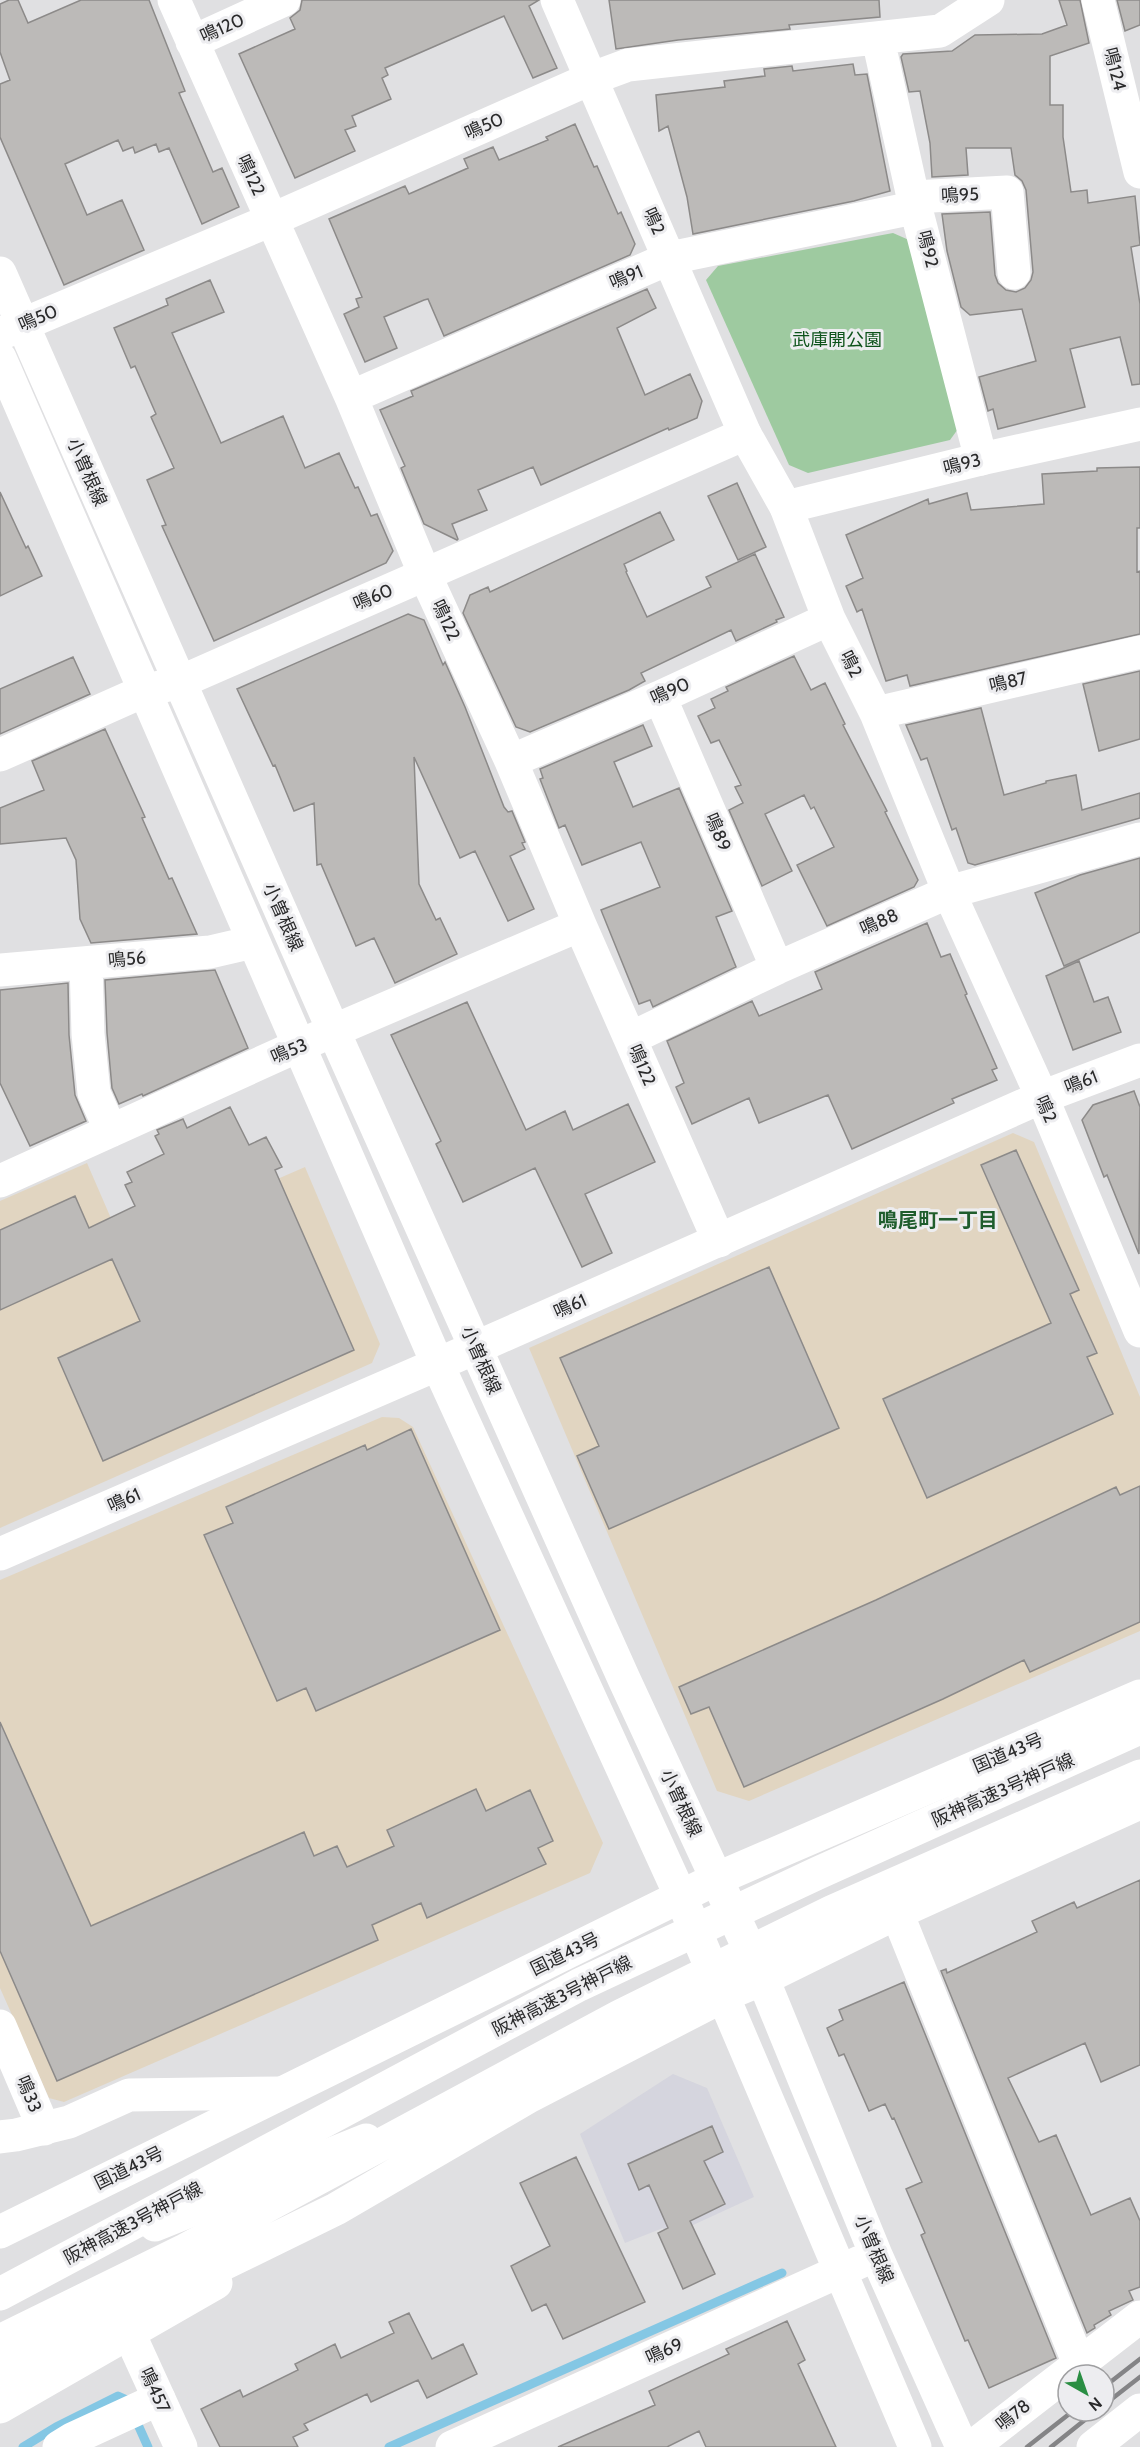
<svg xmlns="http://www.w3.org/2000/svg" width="1140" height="2447" font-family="Cabin,'Noto Sans JP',sans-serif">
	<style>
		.built { fill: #d5d5de }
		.education { fill: #e1d5c1 }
		.green { fill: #9ecaa0 }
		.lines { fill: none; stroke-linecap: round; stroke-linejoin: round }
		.stream { stroke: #84c7e4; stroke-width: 9 }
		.building { fill: #bcbab8; stroke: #8c8a89; stroke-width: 1.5 }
		.minor { stroke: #fff; stroke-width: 33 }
		.tertiary { stroke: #fff; stroke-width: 33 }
		.trunk { stroke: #fff; stroke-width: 33 }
		.motorway { stroke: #fff; stroke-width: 33 }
		.rail { stroke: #848486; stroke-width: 4.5 }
		.labels { text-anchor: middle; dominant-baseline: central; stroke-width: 6; stroke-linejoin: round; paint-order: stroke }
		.street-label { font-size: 18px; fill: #2a2a2b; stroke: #ededf0 }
		.park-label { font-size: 18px; fill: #0d521a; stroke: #ededf0 }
		.neighbourhood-label { font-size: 20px; font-weight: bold; fill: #1f5d2d; stroke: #ededf0 }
	</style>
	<rect width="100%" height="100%" fill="#e0e0e2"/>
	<path class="built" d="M673,2074L707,2088L754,2197L667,2237L663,2228L625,2243L580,2134Z"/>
	<path class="education" d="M1013,1133L1034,1142L1140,1397V1631L749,1801L717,1791L529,1348Z
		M87,1163L123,1246L305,1167L380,1344L372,1363L0,1528V1201Z
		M382,1417L399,1418L413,1427L603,1843L590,1873L64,2102L49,2098L0,1988V1580Z"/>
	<path class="green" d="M893,233L909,240L958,429L950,440L808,473L789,465L706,280L718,266Z"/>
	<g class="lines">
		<path class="stream" d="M23,2447L56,2427L118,2396L127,2400L148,2447
			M389,2447L782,2273"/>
	</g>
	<path class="building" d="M9,0H18L28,23L81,0H149L185,91L179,93L213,172L222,168L239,207L202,224L169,148L159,152L156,144L135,153L133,147L123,151L118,140L65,164L87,215L122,200L144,250L64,285L0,137V84L10,80L0,52V4Z
		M302,0H539L529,6L557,68L533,78L504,16L385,68L388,75L382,78L391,99L352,116L356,126L345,130L355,151L295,178L239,54L295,29L290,18L300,10Z
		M609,0H879L880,17L789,25L790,29L678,40L616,49Z
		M1059,0H1080L1089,43L1050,56V105H1063V137L1071,192L1087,190L1088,203L1135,196L1140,245L1131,247L1140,304V384L1132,385L1120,337L1070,349L1085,407L998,429L993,409L988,411L979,377L1036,361L1022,309L970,315L961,307L947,251L942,214L990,212L995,275L998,283L1006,290L1016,292L1025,288L1031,280L1033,272L1026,190L1022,181L1015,175L1011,148H966L968,175L932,177L930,143L920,91L909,92L901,57L903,54L952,51L975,35L1042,34L1067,25Z
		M1117,0H1140V25L1125,31Z
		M853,64L855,75L867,74L890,191L854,201L693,234L687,197L668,126L659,131L656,95L725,87L724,81L765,76L764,69L792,66L793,71Z
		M575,124L594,167L597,166L618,214L621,212L635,244L630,255L444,336L428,299L424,300L384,317L397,348L365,362L344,314L359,307L356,299L362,297L329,219L405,186L409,194L468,168L464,159L493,147L499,160L548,140L546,137Z
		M210,280L224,312L172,333L221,443L283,416L305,468L339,453L355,488L358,487L371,516L377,514L393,551L386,563L214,641L162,526L166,525L147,480L174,468L151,417L156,414L135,366L131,368L114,328L168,305L166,299Z
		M647,289L656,308L617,328L645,395L690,374L702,401L697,418L669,430L668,428L541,485L533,467L478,490L487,510L452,524L458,539L457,540L424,524L401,468L405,466L380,410L413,396L411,391Z
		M1140,467V528H1137V572L1140,571V634L910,686L907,675L886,681L862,609L857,612L846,586L863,578L846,535L928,499L929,504L967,493L971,510L1044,504L1042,474L1097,471V468Z
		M737,483L766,547L738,560L708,496Z
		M0,492L26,548L28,546L42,576L0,596Z
		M660,512L674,540L624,564L627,571L626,572L647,617L711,587L706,577L755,554L784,617L776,620L777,622L736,641L731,630L641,673L645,681L629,690L530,732L516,727L463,613L470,595L488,587L490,592Z
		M408,614L424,620L443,665L445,662L465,707L504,807L508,812L512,811L525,842L522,843L525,849L510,856L534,909L508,921L475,851L460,858L414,757L419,884L436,920L440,918L457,954L395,983L374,938L356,946L321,864L317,865L314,803L294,811L275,765L273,766L237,689Z
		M794,656L811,690L825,683L845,724L843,725L887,811L885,812L918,880L914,887L827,926L797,865L834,847L814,807L811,809L804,795L765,814L792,871L762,886L729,810L743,803L735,787L741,785L719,740L711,743L698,716L715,708L711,699L728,691L726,687Z
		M73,657L90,694L0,734V689Z
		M1140,671V739L1099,751L1083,684Z
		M981,708L1004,795L1046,783V781L1076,775L1082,810L1140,793V818L975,865L968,863L956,828L952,830L927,758L921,760L906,725Z
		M643,725L652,746L614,762L633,807L679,788L732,911L716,917L736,967L653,1007L650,1000L639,1004L601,910L660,887L641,842L582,865L565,825L559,828L540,779L543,778L540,769Z
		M105,729L145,817L142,818L169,879L172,878L197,934L91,943L80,919L76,860L66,838L0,844V808L44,790L32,761Z
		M1140,858V932L1064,966L1035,893L1080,875Z
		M927,923L941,957L950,954L967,994L965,995L997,1068L992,1070L997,1080L952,1099L954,1103L852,1149L828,1095L759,1123L749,1098L692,1124L676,1087L684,1083L667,1041L752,1001L759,1016L822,989L815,972Z
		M1079,961L1094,1002L1108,997L1121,1032L1073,1050L1046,976Z
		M215,970L248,1048L143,1096L142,1094L119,1104L112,1088L107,1033L105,980Z
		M68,983L69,1035L75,1095L86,1121L30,1146L0,1083V990Z
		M467,1002L526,1130L565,1111L573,1130L628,1104L655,1162L585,1194L612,1253L582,1267L535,1168L463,1202L436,1144L441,1141L391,1035Z
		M1134,1091L1140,1107L1139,1254L1107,1175L1104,1177L1082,1120L1093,1105Z
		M230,1107L249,1145L266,1137L282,1167L275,1170L354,1350L103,1461L58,1358L140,1321L112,1259L0,1310V1230L75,1196L89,1228L135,1206L125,1185L132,1182L127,1172L164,1154L155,1136L159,1134L157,1130L183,1119L187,1128Z
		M1016,1150L1079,1290L1070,1294L1097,1353L1087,1357L1113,1414L927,1498L883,1399L1051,1323L981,1165Z
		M769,1267L839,1428L609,1529L577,1456L599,1446L560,1358Z
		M411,1429L500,1630L316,1711L306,1688L277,1701L204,1535L233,1523L226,1507L365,1445L367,1450Z
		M1140,1486V1622L1030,1672L1024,1660L943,1699L744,1787L709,1707L691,1714L679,1687L876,1600L1116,1487L1120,1495Z
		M0,1722L91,1926L304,1832L314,1856L337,1846L347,1867L394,1846L387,1830L476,1789L486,1811L530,1790L553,1841L538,1848L546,1864L427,1918L421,1903L372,1925L378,1940L57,2081L0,1951Z
		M1140,1880V2065L1101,2082L1085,2043L1008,2078L1039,2142L1056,2135L1091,2215L1130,2198L1140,2221V2287L1129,2291L1133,2300L1109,2311L1111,2315L1094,2325L1095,2328L1087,2333L941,1971L946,1969L947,1973L1037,1932L1032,1921L1074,1902L1077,1908Z
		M904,1982L1056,2358L989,2388L968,2340L965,2341L921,2235L925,2233L906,2189L922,2182L894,2118L892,2119L885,2104L869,2111L844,2054L839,2056L827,2028L843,2020L839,2010Z
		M712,2126L723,2152L704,2161L725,2204L690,2221L715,2274L683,2289L658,2233L668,2228L649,2185L639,2190L628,2164Z
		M576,2157L645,2302L563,2339L546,2304L532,2311L511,2266L550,2246L520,2183Z
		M409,2313L432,2359L463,2344L477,2374L427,2398L418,2380L371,2402L367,2394L304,2424L308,2430L293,2437L298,2447H220L201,2409L240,2390L243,2397L298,2370L295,2364L335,2344L341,2358L394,2333L389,2322Z
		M787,2321L805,2360L798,2364L836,2447H706L699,2431L667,2447H558L655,2405L649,2391L729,2354L726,2349Z"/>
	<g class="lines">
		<path class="minor" d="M174,0L351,397L425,575L511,761L580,925L719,1241
			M557,0L745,434L786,507L829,619L876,713L949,892L1042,1097
			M1098,0L1140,172
			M878,39L913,197L981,459
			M192,42L284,0
			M913,197L1007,192L1014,273
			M0,334L271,220L590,79L628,65L940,31L988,0
			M351,397L670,258L918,207
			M660,697L777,968
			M876,713L1140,652
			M0,755L144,691L180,682
			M511,761L660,697L829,619
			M86,963L88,1034L94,1093L111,1131
			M0,970L210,952L253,942
			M631,1038L777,968L949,892L1140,839
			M0,1181L298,1046L580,925
			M897,1913L1079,2364
			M0,2137L16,2135L69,2122L129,2095L281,2093
			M0,2407L216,2283
			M59,2447L72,2439L159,2399
			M972,2447L1140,2317
			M1093,2447L1140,2410"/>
		<path class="tertiary" d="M0,273L334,1032L624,1679L763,1979L876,2255L962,2447
			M0,358L437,1363L681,1897L915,2447
			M786,507L981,459L1140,424
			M180,682L745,434
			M1042,1097L1140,1331
			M0,1554L475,1348L1042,1097L1140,1060
			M0,2026L44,2129
			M129,2333L181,2447
			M452,2447L860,2262"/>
		<path class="trunk" d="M697,2006L763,1979L897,1913L1140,1803
			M155,2225L366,2140
			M0,2232L716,1879L1140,1696"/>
		<path class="motorway" d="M0,2294L579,1985L818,1873L1140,1728
			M0,2341L185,2250L620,2016L833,1911L1140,1776
			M0,2373L336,2209L530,2096L723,1996"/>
		<path class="rail" d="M1104,2387L1140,2359
			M1104,2405L1140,2377
			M1027,2447L1073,2411
			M1051,2447L1096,2411"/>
	</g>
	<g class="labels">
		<g class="street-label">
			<text transform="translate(222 28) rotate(-24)">鳴120</text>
			<text transform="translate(1115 69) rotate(76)">鳴124</text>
			<text transform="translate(484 126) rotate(-24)">鳴50</text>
			<text transform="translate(251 175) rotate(66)">鳴122</text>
			<text transform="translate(960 195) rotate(-3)">鳴95</text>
			<text transform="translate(654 221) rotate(66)">鳴2</text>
			<text transform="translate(928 249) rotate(76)">鳴92</text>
			<text transform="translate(626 277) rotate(-23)">鳴91</text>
			<text transform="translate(38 318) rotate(-23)">鳴50</text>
			<text transform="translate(962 464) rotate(-14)">鳴93</text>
			<text transform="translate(87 472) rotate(66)">小曽根線</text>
			<text transform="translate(373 597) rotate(-23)">鳴60</text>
			<text transform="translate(446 620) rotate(65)">鳴122</text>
			<text transform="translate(851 664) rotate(63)">鳴2</text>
			<text transform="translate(1008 682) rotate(-13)">鳴87</text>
			<text transform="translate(670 691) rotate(-24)">鳴90</text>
			<text transform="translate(718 832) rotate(67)">鳴89</text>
			<text transform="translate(283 917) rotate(66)">小曽根線</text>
			<text transform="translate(879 922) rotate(-24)">鳴88</text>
			<text transform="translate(127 959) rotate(-5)">鳴56</text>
			<text transform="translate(289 1051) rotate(-23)">鳴53</text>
			<text transform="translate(642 1065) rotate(67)">鳴122</text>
			<text transform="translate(1081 1082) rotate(-21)">鳴61</text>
			<text transform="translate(1046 1109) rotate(67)">鳴2</text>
			<text transform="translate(570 1306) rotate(-24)">鳴61</text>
			<text transform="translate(481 1360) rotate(66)">小曽根線</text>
			<text transform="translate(124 1500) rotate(-24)">鳴61</text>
			<text transform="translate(1008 1753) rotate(-23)">国道43号</text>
			<text transform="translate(1003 1790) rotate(-24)">阪神高速3号神戸線</text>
			<text transform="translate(681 1803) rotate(65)">小曽根線</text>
			<text transform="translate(565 1954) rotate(-26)">国道43号</text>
			<text transform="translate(562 1996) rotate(-27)">阪神高速3号神戸線</text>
			<text transform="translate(29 2094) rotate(67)">鳴33</text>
			<text transform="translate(129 2168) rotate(-26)">国道43号</text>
			<text transform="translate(133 2223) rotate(-28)">阪神高速3号神戸線</text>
			<text transform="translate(874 2249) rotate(67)">小曽根線</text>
			<text transform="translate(664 2351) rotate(-24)">鳴69</text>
			<text transform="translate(155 2390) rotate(65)">鳴457</text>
			<text transform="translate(1013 2415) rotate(-38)">鳴78</text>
		</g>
		<g class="park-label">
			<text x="837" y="340">武庫開公園</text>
		</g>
		<g class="neighbourhood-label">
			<text x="938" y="1220">鳴尾町一丁目</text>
		</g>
	</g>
	<g transform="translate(1086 2393) rotate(140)"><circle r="28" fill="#ededf0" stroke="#9f9fa1" stroke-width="1.5"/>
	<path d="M0-4.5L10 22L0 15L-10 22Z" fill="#2a8e43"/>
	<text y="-9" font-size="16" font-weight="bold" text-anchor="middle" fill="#2a2a2b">N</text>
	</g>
</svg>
